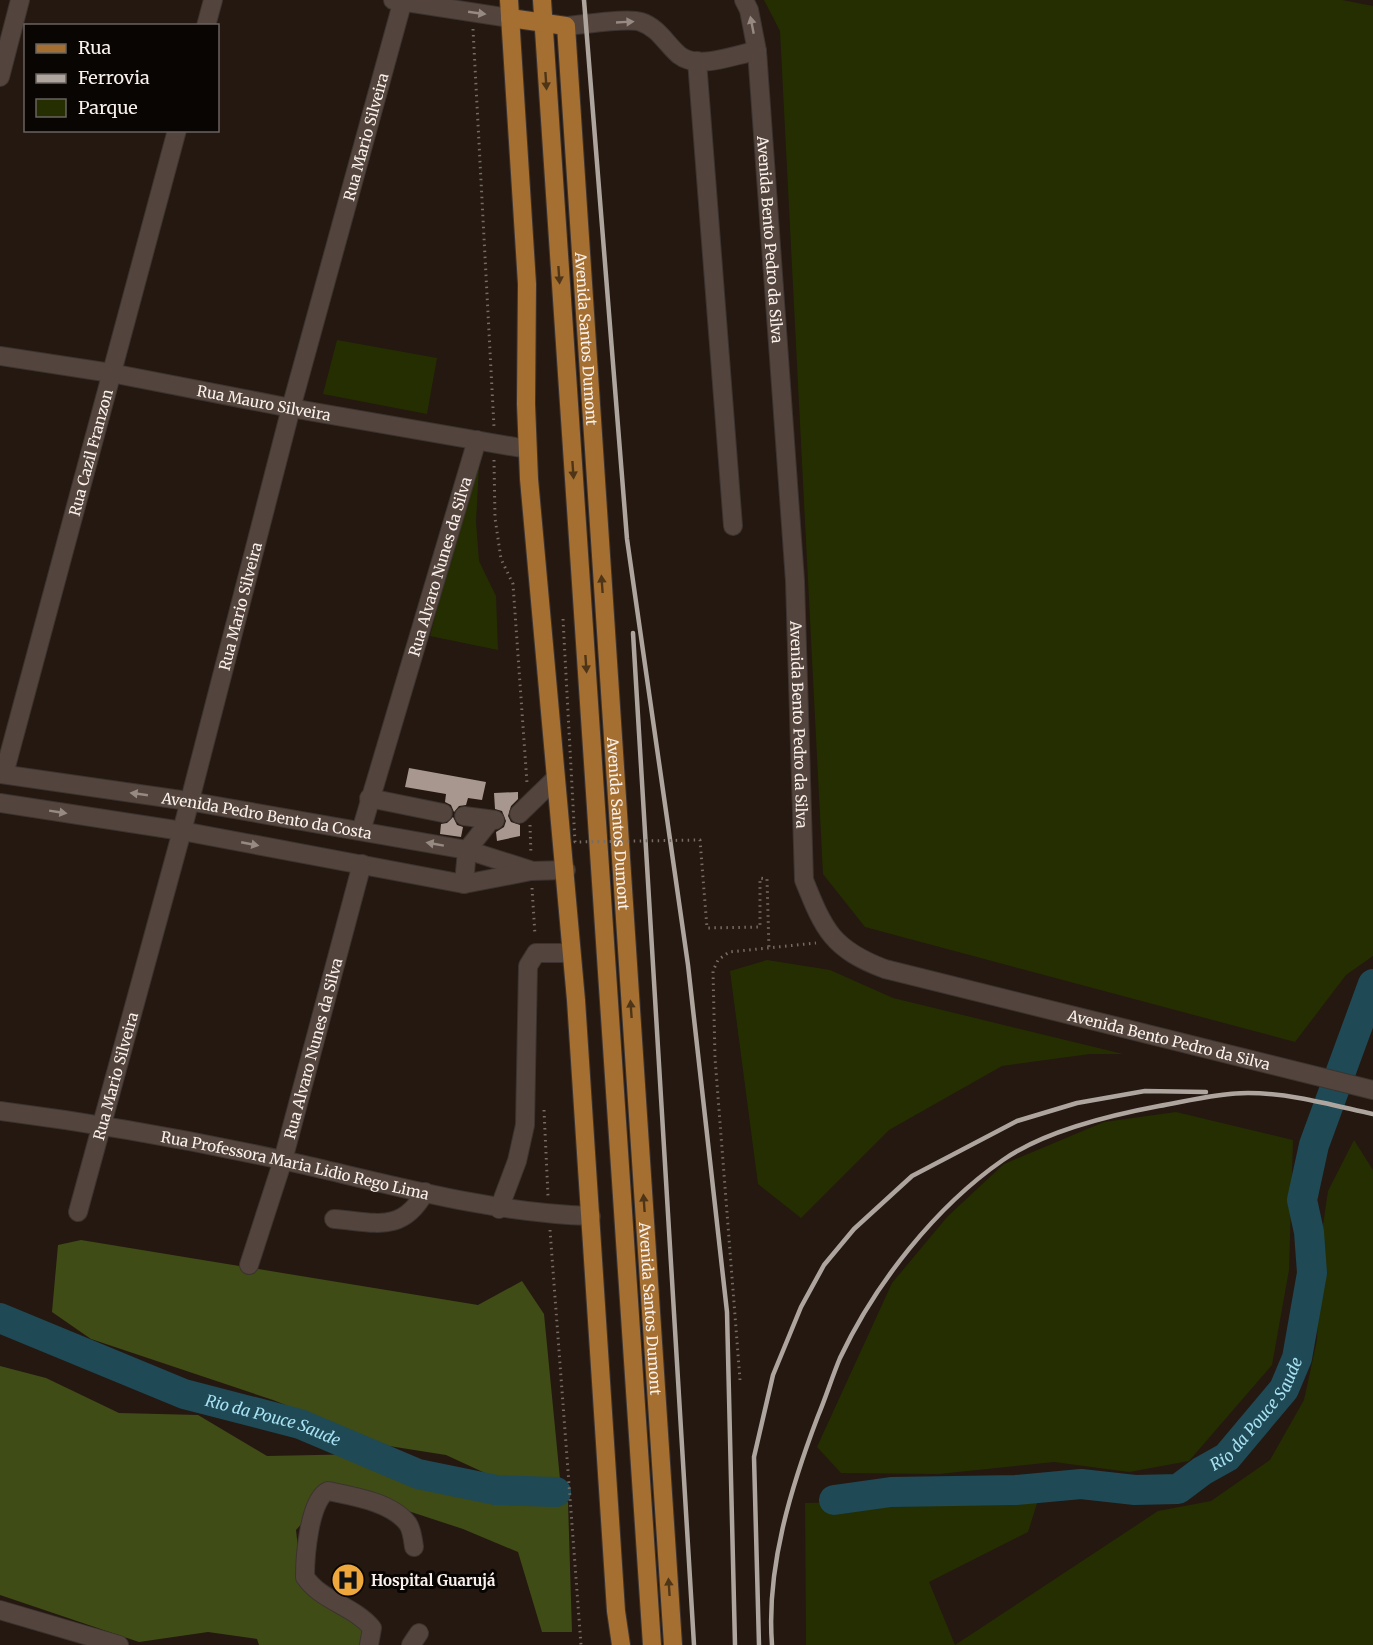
<svg xmlns="http://www.w3.org/2000/svg" width="1373" height="1645" font-family="Merriweather,serif">
	<style>
		.green { fill: #252e00 }
		.forest { fill: #404c16 }
		.lines { fill: none; stroke-linecap: round; stroke-linejoin: round }
		.river { stroke: #1e4955; stroke-width: 30 }
		.building { fill: #a8978e }
		.minor-casing { stroke: #3c3330; stroke-width: 20 }
		.major-casing { stroke: #3c3330; stroke-width: 20 }
		.path { stroke: #766c65; stroke-width: 3; stroke-dasharray: 1.5 4.5; stroke-linecap: butt }
		.minor { stroke: #53453d; stroke-width: 18 }
		.major { stroke: #a46f31; stroke-width: 18 }
		.rail { stroke: #afa59f; stroke-width: 4.5 }
		.path-bridge { stroke: #766c65; stroke-width: 3; stroke-dasharray: 1.5 4.5; stroke-linecap: butt }
		.oneway { fill: #968a83 }
		.oneway2 { fill: #4f3518 }
		.labels { text-anchor: middle; dominant-baseline: central; stroke-width: 6; stroke-linejoin: round; paint-order: stroke }
		.street-label { font-size: 15px; fill: #faf1ec; stroke: #090503 }
		.poi-label { font-size: 15px; font-weight: bold; fill: #faf1ec; stroke: #090503; text-anchor: start }
		.water-label { font-size: 16px; font-style: italic; fill: #a8e2f3; stroke: #090503 }
	</style>
	<rect width="100%" height="100%" fill="#241811"/>
	<path class="green" d="M764,0H1342L1373,6V956L1346,975L1295,1042L865,927L823,874L780,31Z
		M337,340L437,358L427,414L323,394Z
		M475,466H479L476,522L479,561L496,596L498,650L430,636Z
		M767,960L830,970L893,998L1123,1054H1090L1002,1066L889,1130L801,1218L758,1184L730,971Z
		M1176,1112L1293,1140L1289,1270L1272,1365L1189,1461L1129,1472L1054,1462L939,1474L841,1473L817,1447L892,1283L948,1216L1004,1164L1104,1122Z
		M1354,1140L1373,1170V1645H806L805,1503L1039,1497L1028,1532L929,1582L955,1645L1158,1511L1211,1501L1270,1460L1304,1400L1317,1340L1321,1239L1328,1191Z"/>
	<path class="forest" d="M81,1240L478,1305L522,1281L544,1314L560,1479H498L446,1455L389,1446L273,1400L91,1339L52,1312L58,1245Z
		M0,1366L46,1378L119,1413L198,1415L267,1456L367,1454L477,1494L568,1502L572,1632H542L518,1552L463,1529L335,1487L296,1530L301,1575L370,1633L366,1645H259L257,1639L208,1632L139,1642L0,1595Z"/>
	<g class="lines">
		<g class="river">
			<path id="s1" d="M0,1318L184,1394L300,1424L418,1474L496,1490L556,1492"/>
			<path id="s2" d="M834,1500L891,1492L1016,1490L1081,1484L1135,1490L1178,1489L1202,1471L1227,1457L1284,1389L1297,1358L1312,1273L1309,1232L1302,1200L1314,1145L1373,984"/>
		</g>
	</g>
	<path class="building" d="M409,768L486,782L482,800L468,798L466,805L459,806L454,812L451,805L445,802L446,794L405,787Z
		M518,792V799L511,806L508,816L511,822L520,825V836L497,841L496,832L504,827L506,821L502,811L495,809L494,793Z
		M453,817L457,825L463,827L461,837L440,834L441,824L447,823Z"/>
	<g class="lines">
		<g class="minor-casing">
			<g id="minor">
				<path d="M393,0L510,18"/>
				<path id="s3" d="M744,0L749,10L757,51L795,581L804,880C824,930 832,949 885,969L1373,1090"/>
				<path d="M206,26L213,0"/>
				<path d="M566,26C584,25 627,17 641,22C659,28 666,44 679,55C699,71 735,54 757,51"/>
				<path d="M697,61L733,526"/>
				<path d="M0,77L20,0"/>
				<path id="s4" d="M0,356L111,373L291,408L527,449"/>
				<path id="s5" d="M0,774L188,801L467,850L530,870"/>
				<path id="s6" d="M4,774L177,130"/>
				<path d="M369,798L443,813"/>
				<path d="M0,803L182,831L464,884L531,871L566,870"/>
				<path d="M519,814L554,780"/>
				<path d="M464,816L495,820"/>
				<path id="s7" d="M361,831L477,440"/>
				<path d="M464,884L467,850L490,821"/>
				<path id="s8" d="M0,1111C101,1124 201,1142 300,1164C397,1186 492,1213 591,1216"/>
				<path d="M499,1209L517,1161L525,1125L528,966L536,953H571"/>
				<path id="s9" d="M78,1212L182,831L291,408L403,0"/>
				<path d="M334,1219C375,1222 402,1234 425,1192"/>
				<path id="s10" d="M249,1265L283,1160L362,864"/>
				<path d="M0,1610L119,1645"/>
				<path d="M369,1645L372,1628C354,1606 321,1601 305,1577C305,1558 309,1499 328,1491C352,1496 392,1502 408,1524C412,1530 413,1540 414,1547"/>
				<path d="M411,1645L419,1633"/>
			</g>
		</g>
		<g class="major-casing">
			<g id="major">
				<path d="M509,0L527,284L526,404L529,479L576,1000L616,1611L621,1645"/>
				<path d="M542,0L652,1645"/>
				<path id="s11" d="M510,18L566,26L673,1645"/>
			</g>
		</g>
		<path class="path" d="M473,29L494,427
			M494,460L495,518L501,559L513,584L527,783
			M530,825L531,855
			M532,888L535,935
			M544,1110L548,1196
			M550,1230L581,1645
			M740,1380L715,1058L713,971L718,960L729,952L816,943"/>
		<use href="#minor" class="minor"/>
		<use href="#major" class="major"/>
		<path class="rail" d="M584,0L627,539L688,965L727,1312L735,1645
			M633,633L694,1645
			M759,1645L754,1457L773,1375L801,1307L824,1265L854,1229L912,1176L1017,1121L1077,1103L1145,1091L1206,1092
			M772,1645C766,1568 791,1487 818,1416C826,1397 832,1377 840,1358C875,1284 935,1207 1003,1160C1043,1132 1111,1115 1159,1106C1187,1101 1219,1093 1248,1093C1290,1093 1332,1105 1373,1114"/>
		<path class="path-bridge" d="M563,619L575,842L700,840L707,928L760,927V878L767,879L769,949"/>
	</g>
	<defs><path id="oneway-solid" d="M-6-.8H1V-3.2L6.5 0L1 3.2V.8H-6Z" transform="scale(1.5)"/></defs>
	<g class="oneway">
		<use href="#oneway-solid" transform="translate(477 13) rotate(8)"/>
		<use href="#oneway-solid" transform="translate(625 22) rotate(-3)"/>
		<use href="#oneway-solid" transform="translate(752 25) rotate(-101)"/>
		<use href="#oneway-solid" transform="translate(139 794) rotate(-172)"/>
		<use href="#oneway-solid" transform="translate(58 812) rotate(9)"/>
		<use href="#oneway-solid" transform="translate(250 844) rotate(11)"/>
		<use href="#oneway-solid" transform="translate(435 844) rotate(-170)"/>
	</g>
	<g class="oneway2">
		<use href="#oneway-solid" transform="translate(546 81) rotate(86)"/>
		<use href="#oneway-solid" transform="translate(559 275) rotate(86)"/>
		<use href="#oneway-solid" transform="translate(573 470) rotate(86)"/>
		<use href="#oneway-solid" transform="translate(602 584) rotate(-94)"/>
		<use href="#oneway-solid" transform="translate(586 664) rotate(86)"/>
		<use href="#oneway-solid" transform="translate(631 1009) rotate(-94)"/>
		<use href="#oneway-solid" transform="translate(644 1203) rotate(-94)"/>
		<use href="#oneway-solid" transform="translate(669 1587) rotate(-94)"/>
	</g>
	<defs>
		<g id="hospital-disc" transform="scale(1.725)"><circle r="9.5" fill="#eea73d" stroke="#090503"/><path d="M-5-5h3v3.5h4V-5h3V5h-3V1.5h-4V5h-3Z" fill="#111"/></g>
	</defs>
	<g fill-rule="evenodd">
		<use href="#hospital-disc" x="348" y="1580"/>
	</g>
	<g class="labels">
		<g class="street-label">
			<text stroke="none"><textPath href="#s9" startOffset="1113">Rua Mario Silveira</textPath></text>
			<text stroke="none"><textPath href="#s3" startOffset="242">Avenida Bento Pedro da Silva</textPath></text>
			<text stroke="none"><textPath href="#s11" startOffset="370">Avenida Santos Dumont</textPath></text>
			<text stroke="none"><textPath href="#s4" startOffset="268">Rua Mauro Silveira</textPath></text>
			<text stroke="none"><textPath href="#s6" startOffset="333">Rua Cazil Franzon</textPath></text>
			<text stroke="none"><textPath href="#s7" startOffset="276">Rua Alvaro Nunes da Silva</textPath></text>
			<text stroke="none"><textPath href="#s9" startOffset="627">Rua Mario Silveira</textPath></text>
			<text stroke="none"><textPath href="#s3" startOffset="728">Avenida Bento Pedro da Silva</textPath></text>
			<text stroke="none"><textPath href="#s5" startOffset="270">Avenida Pedro Bento da Costa</textPath></text>
			<text stroke="none"><textPath href="#s11" startOffset="856">Avenida Santos Dumont</textPath></text>
			<text stroke="none"><textPath href="#s3" startOffset="1302">Avenida Bento Pedro da Silva</textPath></text>
			<text stroke="none"><textPath href="#s10" startOffset="226">Rua Alvaro Nunes da Silva</textPath></text>
			<text stroke="none"><textPath href="#s9" startOffset="141">Rua Mario Silveira</textPath></text>
			<text stroke="none"><textPath href="#s8" startOffset="300">Rua Professora Maria Lidio Rego Lima</textPath></text>
			<text stroke="none"><textPath href="#s11" startOffset="1342">Avenida Santos Dumont</textPath></text>
		</g>
		<g class="poi-label">
			<text x="371" y="1580">Hospital Guarujá</text>
		</g>
		<g class="water-label">
			<text stroke="none"><textPath href="#s2" startOffset="456">Rio da Pouce Saude</textPath></text>
			<text stroke="none"><textPath href="#s1" startOffset="292">Rio da Pouce Saude</textPath></text>
		</g>
	</g>
	<rect x="24" y="24" width="195" height="108" fill="#090503" stroke="#696360" stroke-width="1.5"/>
	<rect x="36" y="44" width="30" height="9" fill="#a46f31" stroke="#696360" stroke-width="1.5"/>
	<text x="78" y="54" font-size="18" fill="#faf1ec">Rua</text>
	<rect x="36" y="74" width="30" height="9" fill="#afa59f" stroke="#696360" stroke-width="1.5"/>
	<text x="78" y="84" font-size="18" fill="#faf1ec">Ferrovia</text>
	<rect x="36" y="99" width="30" height="18" fill="#252e00" stroke="#696360" stroke-width="1.5"/>
	<text x="78" y="114" font-size="18" fill="#faf1ec">Parque</text>
</svg>
